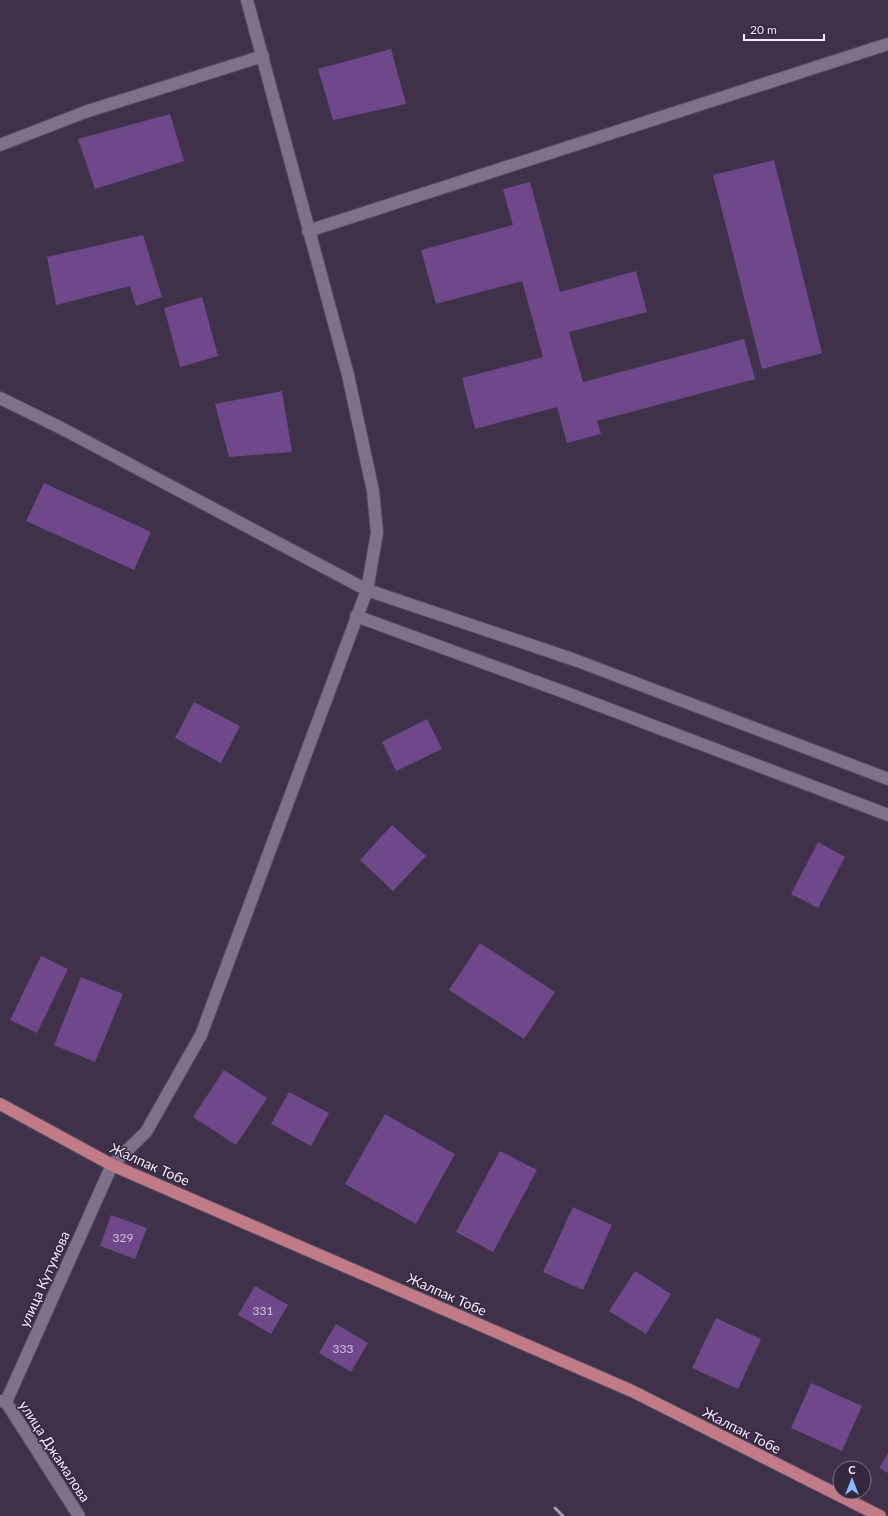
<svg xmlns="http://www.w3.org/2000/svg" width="888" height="1516" font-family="Lato,sans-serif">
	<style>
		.building { fill: #6e488b }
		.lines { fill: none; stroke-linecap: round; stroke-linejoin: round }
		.minor-casing { stroke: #574c5f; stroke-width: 14 }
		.major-casing { stroke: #574c5f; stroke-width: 14 }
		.minor { stroke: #7f718b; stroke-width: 12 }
		.major { stroke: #c07b86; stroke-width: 12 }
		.rail { stroke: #a49aae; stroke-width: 3 }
		.labels { text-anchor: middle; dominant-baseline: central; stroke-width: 3; stroke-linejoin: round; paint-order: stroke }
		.number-label { font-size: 12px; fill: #d2c3e0 }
		.street-label { font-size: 14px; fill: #f4ecfc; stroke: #34273e }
	</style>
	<rect width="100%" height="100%" fill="#3e3149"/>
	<path class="building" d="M391,49L406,104L333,120L318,69Z
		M170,114L184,161L95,189L78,139Z
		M774,160L822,353L762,369L713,175Z
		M530,182L560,292L636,271L647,312L569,332L583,382L744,339L755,379L597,421L601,434L567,443L557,407L475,429L462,378L543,357L522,281L436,304L421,250L513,225L503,189Z
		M143,235L162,297L136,306L130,286L56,305L47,257Z
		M202,297L218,356L180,367L164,308Z
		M282,391L292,452L229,457L215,404Z
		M44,483L151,532L134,570L26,521Z
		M194,702L240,726L221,763L175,738Z
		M427,719L442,749L396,771L382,742Z
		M392,825L426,856L393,891L360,860Z
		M818,842L845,857L818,908L791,894Z
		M480,943L555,992L524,1039L449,990Z
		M41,956L68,969L37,1033L10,1020Z
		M81,977L123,994L95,1062L54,1045Z
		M224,1070L267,1098L236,1145L193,1117Z
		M289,1092L329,1113L311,1146L271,1124Z
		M385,1114L455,1154L416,1224L345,1184Z
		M500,1151L537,1170L493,1252L456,1232Z
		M573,1207L612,1225L583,1290L543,1272Z
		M111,1215L147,1228L135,1259L100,1246Z
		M635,1271L671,1294L646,1334L609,1311Z
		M255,1286L288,1305L271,1334L238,1315Z
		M716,1318L761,1339L738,1389L692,1368Z
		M336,1324L368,1343L351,1372L319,1353Z
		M811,1383L862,1406L842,1451L791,1428Z
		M888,1453V1473L879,1468Z"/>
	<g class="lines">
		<g class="minor-casing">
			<path id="minor" d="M0,145L85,112L263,56
				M308,231L888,44
				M0,398L61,428L367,590L575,660L888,779
				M356,616L564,692L888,815
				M0,1401L6,1402L112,1165L146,1132L201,1035L367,590L377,533L373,491L348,375L247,0
				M6,1402L79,1516"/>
		</g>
		<g class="major-casing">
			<path id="major" d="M0,1104L112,1165L632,1391L880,1516"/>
		</g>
		<use href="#minor" class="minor"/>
		<use href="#major" class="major"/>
		<path class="rail" d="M555,1508L563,1516"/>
	</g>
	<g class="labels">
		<g class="number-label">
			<text x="123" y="1237">329</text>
			<text x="263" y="1310">331</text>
			<text x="343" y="1348">333</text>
		</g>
		<g class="street-label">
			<text transform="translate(150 1164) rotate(24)">Жалпак Тобе</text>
			<text transform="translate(44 1279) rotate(-66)">улица Кутумова</text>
			<text transform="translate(447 1294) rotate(24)">Жалпак Тобе</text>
			<text transform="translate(742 1430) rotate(27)">Жалпак Тобе</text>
			<text transform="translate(55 1451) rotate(57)">улица Джамалова</text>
		</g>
	</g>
	<g transform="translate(852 1480)"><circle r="19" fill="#34273e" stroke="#81768a"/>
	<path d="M0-3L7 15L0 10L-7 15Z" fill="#87bbfb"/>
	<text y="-6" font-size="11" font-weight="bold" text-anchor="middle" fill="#f4ecfc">С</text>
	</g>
	<path d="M744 34v6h80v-6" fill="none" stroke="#f4ecfc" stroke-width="2"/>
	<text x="750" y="34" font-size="12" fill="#f4ecfc" stroke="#34273e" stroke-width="3" paint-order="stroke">20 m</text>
</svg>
